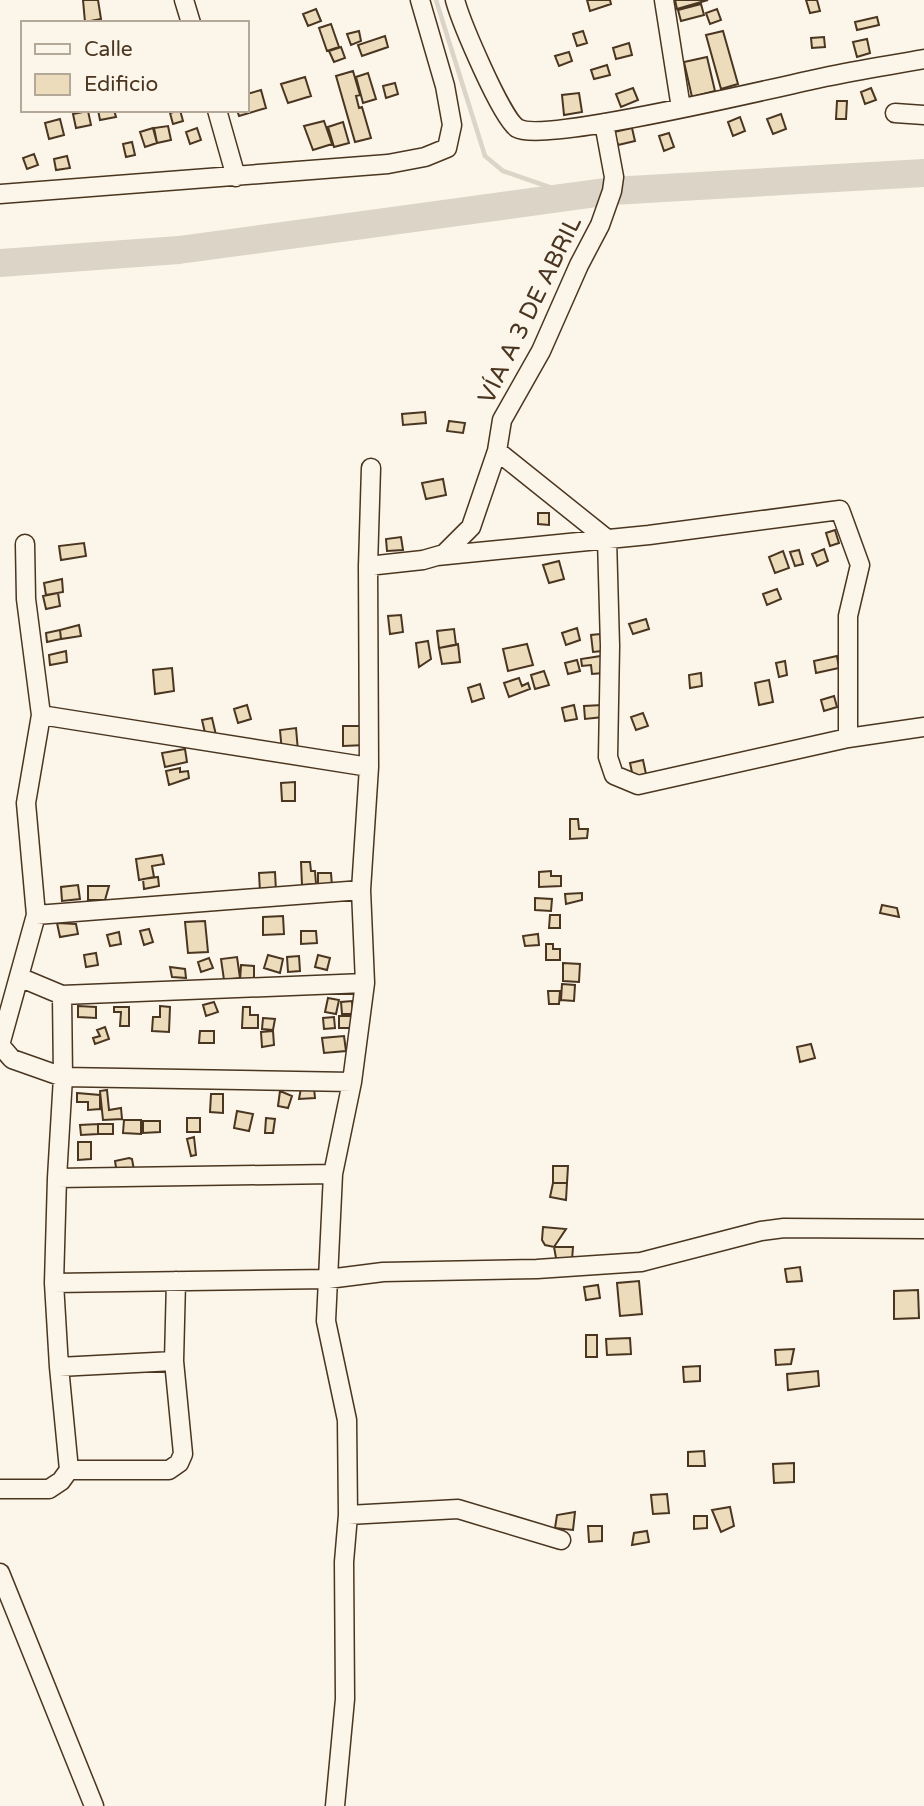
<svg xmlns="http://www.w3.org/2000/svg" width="924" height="1806" font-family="'Varela Round',sans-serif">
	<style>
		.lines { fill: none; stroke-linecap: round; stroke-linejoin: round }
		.stream { stroke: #dcd4c6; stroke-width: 4.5 }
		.river { stroke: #dcd4c6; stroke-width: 28 }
		.building { fill: #ecdcbc; stroke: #4a3520; stroke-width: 2 }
		.minor-casing { stroke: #4a3520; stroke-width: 21 }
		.minor { stroke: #fbf6e9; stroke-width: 18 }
		.labels { text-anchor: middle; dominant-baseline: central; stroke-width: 5; stroke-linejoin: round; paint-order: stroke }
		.street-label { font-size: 24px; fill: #4a3520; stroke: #fbf6e9 }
	</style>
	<rect width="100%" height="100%" fill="#fbf6e9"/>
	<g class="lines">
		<path class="stream" d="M436,0L485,156L503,171L572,195"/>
		<path class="river" d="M0,263L179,250L612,191L924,173"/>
	</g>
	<path class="building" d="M83,0H98L101,19L85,22Z
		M587,0H610L611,4L590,11Z
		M675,0H708L677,9Z
		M806,0H817L820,11L810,13Z
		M701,4L704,15L681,21L678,10Z
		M316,9L321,21L308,26L303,14Z
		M717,9L721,20L710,24L706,13Z
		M877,17L879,25L857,30L855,22Z
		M331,24L339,47L327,51L319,28Z
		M359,31L361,41L351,45L347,34Z
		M583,31L587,43L577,46L573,34Z
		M723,31L738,84L721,89L706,35Z
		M385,36L388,47L362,56L358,45Z
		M824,37L825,47L812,48L811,38Z
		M867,39L870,53L857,57L853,42Z
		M629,43L632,55L616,59L613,48Z
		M341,47L345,58L334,62L329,51Z
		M569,52L572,61L559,66L555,56Z
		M707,57L715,91L692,97L684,62Z
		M607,65L610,75L594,79L591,70Z
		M353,71L360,95L356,96L359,108L362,107L371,138L355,142L336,76Z
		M368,73L376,99L363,103L356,77Z
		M305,77L311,96L288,103L281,84Z
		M395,83L398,94L386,98L383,86Z
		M633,88L638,100L621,107L616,94Z
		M871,88L876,100L865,104L861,92Z
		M261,90L266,108L239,116L237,110H247V94Z
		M579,93L582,112L564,115L562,95Z
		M837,101H847L846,119H836Z
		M98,110H114L116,117L100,120Z
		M180,110L183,121L173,124L170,113Z
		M88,111L91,125L76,128L73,114Z
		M781,114L786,129L773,134L767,119Z
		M740,117L745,131L733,136L728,122Z
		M60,119L64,135L49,139L45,123Z
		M324,121L332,144L313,150L304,126Z
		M343,122L349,143L334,147L328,127Z
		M168,126L171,140L157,143L154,128Z
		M153,128L157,143L145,147L140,132Z
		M197,128L201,140L190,144L186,132Z
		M632,128L635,141L618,145L614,132Z
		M669,133L674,147L664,151L659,136Z
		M132,142L135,155L126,157L123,144Z
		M34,154L38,165L27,169L23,158Z
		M67,156L70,168L56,170L54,159Z
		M425,412L426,423L403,425L402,414Z
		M449,421L465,423L463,433L447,431Z
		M443,479L446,495L426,499L422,483Z
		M538,513H549V525L538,524Z
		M835,530L839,543L830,546L826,533Z
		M401,537L403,550L387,551L386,539Z
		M84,543L86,556L61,560L59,546Z
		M824,549L828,561L817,566L812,554Z
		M799,550L803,564L795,566L790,552Z
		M783,551L789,568L775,573L769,557Z
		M559,561L564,579L549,583L543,565Z
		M62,579L63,592L46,595L44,583Z
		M777,589L781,599L767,605L763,594Z
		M58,593L60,606L46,609L43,596Z
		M401,615L403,632L390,634L388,616Z
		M646,619L649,629L633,634L629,624Z
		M79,625L81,636L61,639L60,630Z
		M577,628L580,640L566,645L562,633Z
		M454,629L456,645L439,648L437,631Z
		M60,630L61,639L47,642L46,633Z
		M600,634L602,651L593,652L591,635Z
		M428,641L431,659L419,667L416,643Z
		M458,644L460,662L442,664L439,648Z
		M527,644L533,665L508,671L503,649Z
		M66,651L67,662L50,665L49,655Z
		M601,656L603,673L592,674L591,665L582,666L581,659Z
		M837,656L839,668L816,673L814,661Z
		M577,660L580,671L568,674L565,663Z
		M785,661L787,675L779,677L776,663Z
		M172,668L174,691L155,694L153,670Z
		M544,671L549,685L535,689L531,675Z
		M701,673L702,686L690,688L689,675Z
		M519,678L522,686L528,683L530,689L509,697L504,683Z
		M769,680L773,702L759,705L755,683Z
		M480,684L484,698L472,702L468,688Z
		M834,696L837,707L824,711L821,700Z
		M247,705L251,719L238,723L234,709Z
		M574,705L577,719L565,721L562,708Z
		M602,705L603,717L585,719L584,706Z
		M643,713L648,726L636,730L631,717Z
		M212,718L216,735L206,737L202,720Z
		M343,726H365L366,745L343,746Z
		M296,728L298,751L282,752L280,730Z
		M185,749L187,762L165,767L162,753Z
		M643,760L646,774L633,777L630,763Z
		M180,768V772L188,771L189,778L169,785L166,771Z
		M295,782V801H282L281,783Z
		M570,819H578L579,829H588L587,838L570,839Z
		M162,855L164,864L152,866L154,877L139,880L136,859Z
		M301,862H310L311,871H315L316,884L302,885Z
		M551,871V876H561V886L539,887V872Z
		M275,872L276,891L260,892L259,873Z
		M318,873H331L332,886L318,887Z
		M158,877L159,886L144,889L143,879Z
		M78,885L80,899L62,901L61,887Z
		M88,886H109L105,900H88Z
		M582,893V900L566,904L565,894Z
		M535,898L552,899L551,911L535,910Z
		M882,905L897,908L899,917L880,913Z
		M550,915H560V928H549Z
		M283,916L284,934L263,935V917Z
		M205,921L208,952L188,953L185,922Z
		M57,923L76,924L78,934L60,937Z
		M149,929L153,942L144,945L140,931Z
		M301,931H316L317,943L301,944Z
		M119,932L121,944L110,946L107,935Z
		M538,934L539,945L525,946L523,936Z
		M546,944H553V949H560V960H546Z
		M96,953L98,965L86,967L84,955Z
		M268,955L283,959L280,973L264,968Z
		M318,955L330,958L327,970L315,967Z
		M299,956L300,971L288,972L287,957Z
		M237,957L240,978L224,980L221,959Z
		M209,958L213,968L201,972L198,962Z
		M563,963L580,964L579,982L563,981Z
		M241,965L254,966V982L240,981Z
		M170,967L185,969L186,978L172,977Z
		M562,984L575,985L574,1001L561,1000Z
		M548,991H560L559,1004H549Z
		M328,998L339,1000L336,1014L325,1012Z
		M352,1001L353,1014H342L341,1002Z
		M214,1002L218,1012L206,1016L203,1005Z
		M78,1006L96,1007V1018L78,1017Z
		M160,1006L170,1007L169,1032L152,1031L153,1017H160Z
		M114,1007H129V1026H120L121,1012H114Z
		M243,1007H250V1015H258V1028H242Z
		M339,1016H353V1028H339Z
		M334,1017L335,1028L324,1029L323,1018Z
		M263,1018L275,1019L273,1030L262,1029Z
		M105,1027L109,1039L95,1044L93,1038L100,1036L97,1030Z
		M200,1031H214V1043H199Z
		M273,1031L274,1045L262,1047L261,1032Z
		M344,1036L346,1051L324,1053L322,1038Z
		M811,1044L815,1058L800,1062L797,1047Z
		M301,1088H314L315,1098L299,1099Z
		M107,1090L109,1110L121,1108L122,1119L103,1120L100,1091Z
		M280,1091L292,1096L288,1108L278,1106Z
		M77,1093L100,1095V1109L88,1110V1102H77Z
		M211,1094H223V1113L210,1112Z
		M237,1111L253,1114L249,1131L234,1128Z
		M187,1118H200V1132H187Z
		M266,1118L275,1119L273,1133H265Z
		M124,1120H141V1134L123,1133Z
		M143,1121H160V1132L143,1133Z
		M98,1124V1134L81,1135L80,1125Z
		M98,1124H113V1134H98Z
		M194,1137L196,1155L191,1156L187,1139Z
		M78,1142H91V1159L78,1160Z
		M129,1158L132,1159L134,1170L117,1174L115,1161Z
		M553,1166H568L567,1183H553Z
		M553,1183H567L566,1200L550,1197Z
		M543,1227L566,1229L554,1247L545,1245L542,1240Z
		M554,1247H573L572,1260L556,1258Z
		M800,1267L802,1281L787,1282L785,1269Z
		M639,1281L642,1314L620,1316L617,1283Z
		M598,1285L600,1298L586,1300L584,1287Z
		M918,1290L919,1318L894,1319V1291Z
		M586,1335H597V1357H586Z
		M630,1338L631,1354L607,1355L606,1339Z
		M794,1349L791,1364L776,1365L775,1350Z
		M700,1366V1381L684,1382L683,1367Z
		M818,1371L819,1386L788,1390L787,1374Z
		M704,1451L705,1466H688V1452Z
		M794,1463V1482L774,1483L773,1464Z
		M667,1494L669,1513L653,1514L651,1495Z
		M730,1507L734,1526L721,1532L712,1510Z
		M575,1512L573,1530L555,1528L557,1515Z
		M694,1516H707V1528L694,1529Z
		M588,1526H602V1541L589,1542Z
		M647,1531L649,1542L632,1545L634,1533Z"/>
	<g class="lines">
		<g class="minor-casing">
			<path id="minor" d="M184,0L191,23
				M455,0C461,22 501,117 517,128C543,144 782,86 825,77C858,70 891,65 924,59
				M664,0L681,108
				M217,110L236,177
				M895,113L924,115
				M0,194L388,164L425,157L447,148L452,125L445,86L420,0
				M497,451L607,539L610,646L608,757L614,775L638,785L848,738L924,727
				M25,544L26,599L41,715L26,803L36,915L0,1045L12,1059L63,1077L352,1082
				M437,556L649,535L840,510L860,565L848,616V738
				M368,566L423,560L444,554L471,527L497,451L502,420L541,351L579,265L600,225L612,191L614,177L604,123
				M41,715L369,767
				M36,915L361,890
				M19,977L62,995L365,983
				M62,995L63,1077L57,1178L54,1283L59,1367L69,1470
				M57,1178L333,1174
				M54,1283L328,1279L383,1272L537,1269L641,1262L761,1231L784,1228L924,1229
				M59,1367L174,1361
				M0,1489H49L61,1481L69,1470H169L179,1463L183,1454L174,1361L176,1281
				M348,1515L458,1509L561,1540
				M0,1573L94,1806
				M335,1806L345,1699L344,1562L348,1515L347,1420L326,1321L333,1174L352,1082L365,983L361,890L369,767L368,566L371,468"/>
		</g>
		<use href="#minor" class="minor"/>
	</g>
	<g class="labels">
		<g class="street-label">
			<text transform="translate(530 310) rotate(-64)">VÍA A 3 DE ABRIL</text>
		</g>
	</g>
	<rect x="21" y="21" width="228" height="91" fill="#fbf6e9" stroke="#b4a999" stroke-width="2"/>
	<rect x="35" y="44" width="35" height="10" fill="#fbf6e9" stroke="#b4a999" stroke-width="2"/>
	<text x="84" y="56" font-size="21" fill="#4a3520">Calle</text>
	<rect x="35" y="74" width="35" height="21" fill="#ecdcbc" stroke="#b4a999" stroke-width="2"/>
	<text x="84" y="91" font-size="21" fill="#4a3520">Edificio</text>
</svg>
